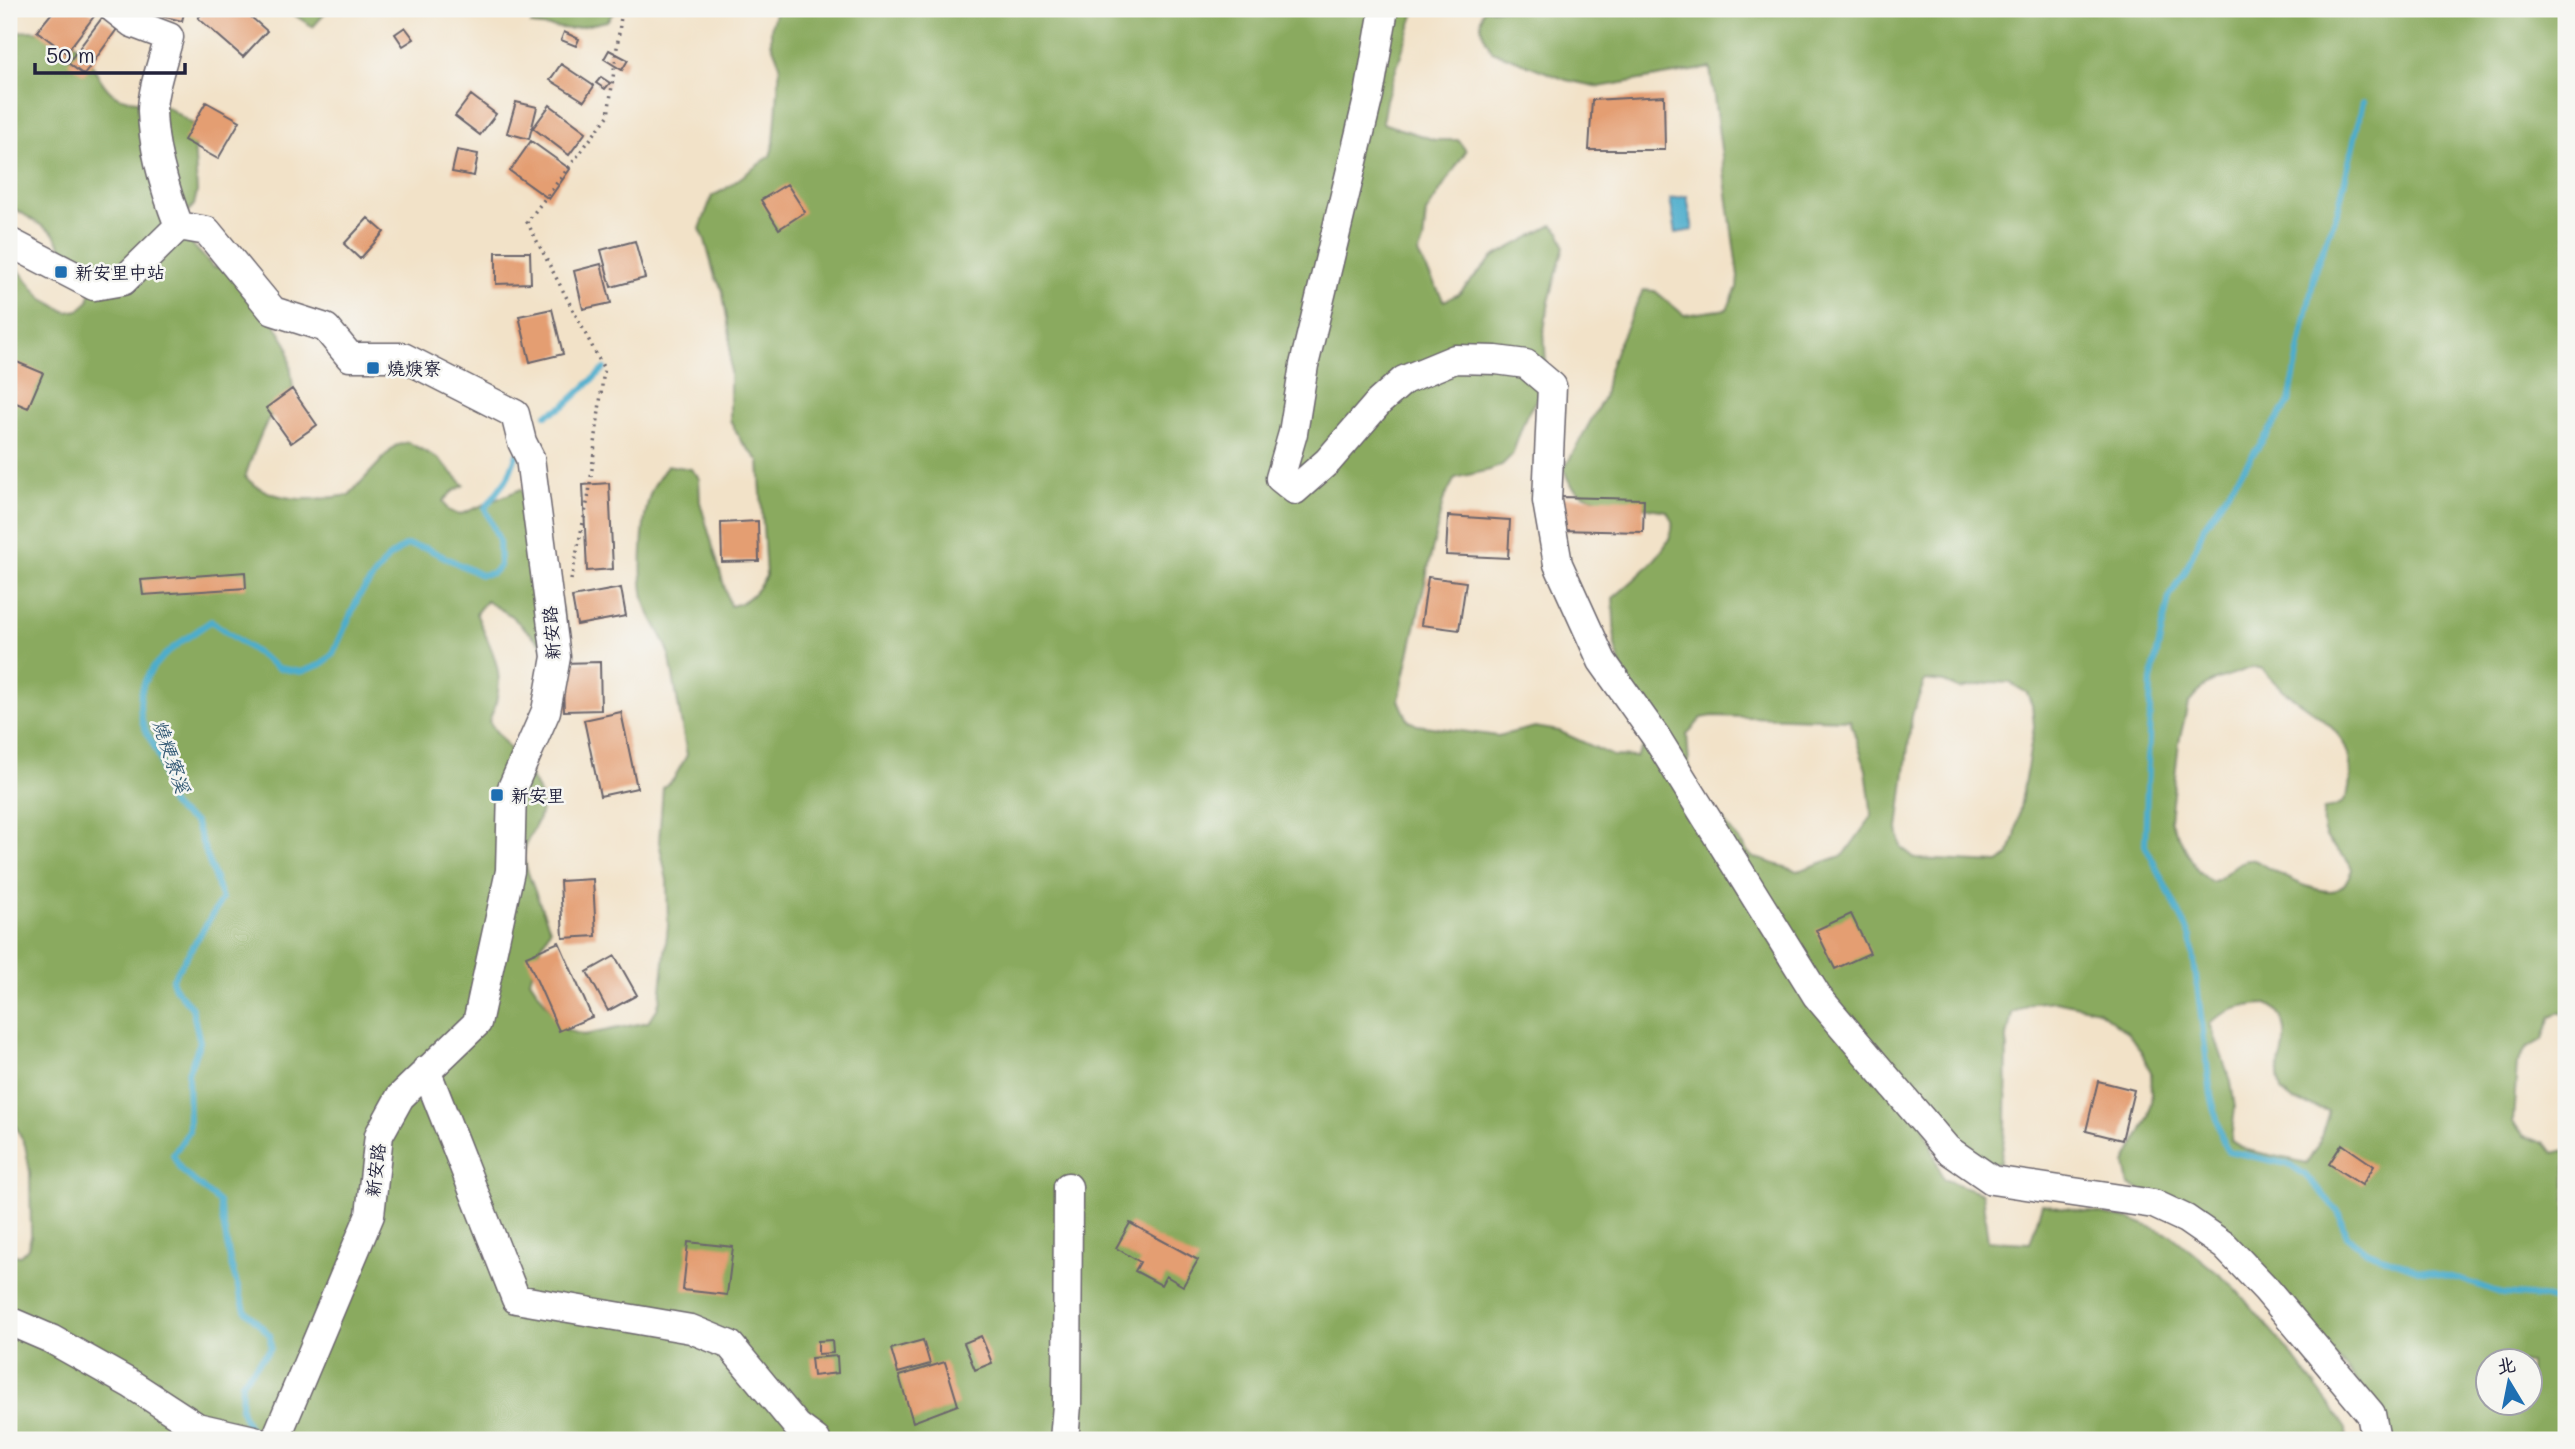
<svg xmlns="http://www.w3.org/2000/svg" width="2575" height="1449" font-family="Mali,'LXGW WenKai TC',sans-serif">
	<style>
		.forest { fill: #8aaa5e; stroke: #56664c; stroke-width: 2; fill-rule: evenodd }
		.water { fill: #4eadcc; stroke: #386884; stroke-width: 2 }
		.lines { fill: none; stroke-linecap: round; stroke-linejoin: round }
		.stream { stroke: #4eadcc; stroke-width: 6 }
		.building { fill: #e49e72 }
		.minor-casing { stroke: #6b656c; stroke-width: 31 }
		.path { stroke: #6b656c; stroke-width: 3.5; stroke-dasharray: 2 5; stroke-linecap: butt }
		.minor { stroke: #fff; stroke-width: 28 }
		.poi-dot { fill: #1f6fb2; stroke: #f6f6f2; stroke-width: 2.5 }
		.labels { text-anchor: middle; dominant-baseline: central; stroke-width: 5; stroke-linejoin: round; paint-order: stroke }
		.poi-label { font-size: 18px; fill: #22223b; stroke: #f6f6f2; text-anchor: start }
		.street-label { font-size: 18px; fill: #22223b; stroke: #f6f6f2 }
		.water-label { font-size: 19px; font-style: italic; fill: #345a75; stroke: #f6f6f2 }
	</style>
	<rect width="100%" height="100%" fill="#f6f6f2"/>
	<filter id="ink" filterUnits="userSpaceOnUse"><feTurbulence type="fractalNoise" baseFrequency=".0143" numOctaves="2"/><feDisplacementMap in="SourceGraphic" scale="14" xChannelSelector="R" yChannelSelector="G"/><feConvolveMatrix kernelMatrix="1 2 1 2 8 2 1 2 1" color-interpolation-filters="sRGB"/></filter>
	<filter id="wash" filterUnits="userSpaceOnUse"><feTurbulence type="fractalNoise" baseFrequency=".00686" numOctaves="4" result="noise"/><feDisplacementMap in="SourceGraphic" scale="28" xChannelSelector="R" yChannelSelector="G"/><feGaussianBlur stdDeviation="1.57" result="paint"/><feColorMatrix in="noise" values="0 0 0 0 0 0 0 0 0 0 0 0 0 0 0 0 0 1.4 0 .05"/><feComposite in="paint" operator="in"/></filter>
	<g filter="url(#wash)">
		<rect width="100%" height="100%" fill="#f2e2c8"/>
		<path class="forest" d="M285,9H329L313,27Z
			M540,9H616L607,21L570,29L531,25Z
			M776,9H1416L1386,100L1382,123L1435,140H1458L1466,151L1426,213L1423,242L1418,254L1444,301L1459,294L1493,257L1552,225L1560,232L1564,246L1549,302L1544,330L1547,383L1526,416L1512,455L1502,465L1490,470L1455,478L1443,501L1399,700L1408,720L1417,725L1498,736L1535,727L1559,731L1613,756L1636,757L1644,746L1615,646L1613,598C1630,583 1677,547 1672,521C1671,518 1669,515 1667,511C1647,507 1592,501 1579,492C1570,486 1567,478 1564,469L1604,397L1608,373L1617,347L1643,290L1655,291L1684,315L1727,309L1737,288L1738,276L1710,68L1599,87L1566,80L1492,51C1484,38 1476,23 1484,9H2566V1015L2560,1012L2551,1016L2543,1039L2526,1049L2517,1064L2513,1122L2524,1136L2544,1143L2554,1153L2566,1150V1440H2384L2374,1401L2228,1231L2197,1213L2129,1185L2125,1163L2149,1116L2152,1094L2151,1072L2141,1052L2129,1034L2098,1010L2055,1001L2033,1003L2012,1013L2007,1037L2006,1127L2000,1163L1987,1165L1974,1159L1953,1133L1910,1087L1943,1179L1982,1193L1988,1241L2030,1243L2042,1204L2130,1219L2171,1235L2232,1285L2287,1349L2332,1408L2346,1429L2347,1440H9V1254L20,1256L28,1248L31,1236L30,1172L25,1145L9,1112V267H16L43,299L67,312L79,310L88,302L91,290L74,268L53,233L9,205L10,46L13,34C33,27 65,33 80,48C93,60 98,82 112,93C125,103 145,100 160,104C172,108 182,118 193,124L197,192L194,205L175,226L213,267L227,268L273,316L277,328L288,346L293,388C266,413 257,443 245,477C273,504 313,501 349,495L395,446L408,442L439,459L464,485L452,492L443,501L448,510L459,515L521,489L534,520L570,639L558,646L545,647L510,615L486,601L476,613C493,655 510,676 489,721C503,744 533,771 540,797C547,822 523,834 524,858C525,870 545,915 550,929L537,956L530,980L562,1027L573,1032L584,1035L648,1022L657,1009L660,999L668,925L667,880L659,842L663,787L673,780L687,755L669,653C664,637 654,624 647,608C637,583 642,513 652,489C656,481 663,473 667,465L691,469L699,478L700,502L730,606C748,603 757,591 766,576L759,461L741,441L730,420V335L722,289L715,277L705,240L700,229L712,196L724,190L770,156L774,143L780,65L771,42V29ZM2254,667L2263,669C2295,713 2361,719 2349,788C2346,804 2339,807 2324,809C2316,848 2346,848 2352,870C2348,877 2346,885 2340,888C2324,899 2284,876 2268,868C2264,866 2258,861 2254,860C2236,857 2226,878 2211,882L2197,870L2170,820L2179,742L2188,704L2203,687L2218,679ZM1925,680L1944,682L1960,689L1992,682L2010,683L2027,693L2032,705L2034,727L2015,837L2009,856L1998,863L1916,859L1901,847L1898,829L1912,715ZM1713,716L1850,720L1866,770L1872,816L1844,855L1798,871L1752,857L1690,779L1687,734L1702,718ZM2267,1004C2283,1011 2288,1031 2284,1047C2283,1056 2278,1065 2278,1074C2278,1079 2280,1085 2281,1091L2294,1101L2329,1111L2319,1143L2307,1163L2247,1150L2231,1140L2235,1108L2231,1082L2210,1023C2227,1009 2245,1005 2267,1004ZM2488,1362H2530V1404H2488Z"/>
		<path class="water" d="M1687,196L1693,230L1676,233L1670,199Z"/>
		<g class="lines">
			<path class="stream" d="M2363,102L2338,210L2316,267L2289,402L2205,525L2185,572L2169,598L2151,681L2145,845L2191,937L2211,1095L2223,1143L2228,1151L2291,1165L2305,1175L2338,1211L2346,1235L2366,1251L2418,1270L2460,1279L2503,1294L2541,1297L2566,1304
				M546,415L564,406L604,369
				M250,1431L241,1410L242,1382L271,1348L270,1335L245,1310L231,1265L219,1202L181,1170L173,1155L189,1131L188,1073L200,1042L192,1008L175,988L172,980L222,899L195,822C159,804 169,793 160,760C156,746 145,734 142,720C130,669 175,647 211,621L278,668L301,672L322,664L333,654L359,596L388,558L406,545L426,548L481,575L493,573L500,566L499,540L485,508L508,477L517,454"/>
		</g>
		<g id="blocks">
			<path class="building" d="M55,9H87L95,15L66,53L37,31Z
				M132,9H185L182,21Z
				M206,9H242L267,31L243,57L198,18Z
				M102,18L117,29L84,75L68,63Z
				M405,27L414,39L403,46L395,34Z
				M564,32L579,39L576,46L561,40Z
				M609,50L628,60L622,70L604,59Z
				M561,64L594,86L584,101L550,80Z
				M601,77L610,83L605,89L596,83Z
				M471,95L496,114L480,135L455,116Z
				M1664,96L1665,150H1589L1592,100Z
				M206,102L240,121L218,159L184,140Z
				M516,102L537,107L529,139L507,133Z
				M550,105L586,132L569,155L533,128Z
				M531,141L570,169L549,199L510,171Z
				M457,150L478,154L474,176L452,172Z
				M787,184L805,212L779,229L761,200Z
				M368,218L384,232L360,259L344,244Z
				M635,241L645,278L611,287L601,250Z
				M496,252H530L531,283L496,284Z
				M601,264L611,303L583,309L574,271Z
				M552,309L563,354L530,362L519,316Z
				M12,360L43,373L28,408L9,400V368Z
				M292,389L317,425L291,443L266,408Z
				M609,483L613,569L587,571L583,485Z
				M1559,497L1644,499L1643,532L1558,530Z
				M1448,516L1510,520L1508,558L1446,555Z
				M758,521L759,561L722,562L721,523Z
				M245,572L246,588L143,595L141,580Z
				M1428,577L1466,582L1459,630L1421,625Z
				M621,588L626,616L577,625L572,597Z
				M600,662L601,710L564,711L562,663Z
				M621,712L637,788L600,796L584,720Z
				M593,879L596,936L563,938L560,881Z
				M1851,914L1870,953L1835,969L1816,930Z
				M559,942L592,1017L559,1031L526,956Z
				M615,956L637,995L608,1011L587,972Z
				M2098,1081L2134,1090L2122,1140L2086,1131Z
				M2342,1144L2374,1166L2362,1185L2329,1164Z
				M1130,1223L1198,1260L1183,1286L1166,1276L1161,1285L1135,1271L1140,1262L1116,1248Z
				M688,1242L733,1247L727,1295L683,1290Z
				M981,1336L992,1363L975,1370L964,1343Z
				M832,1340L833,1353L818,1354V1341Z
				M923,1340L930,1364L898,1373L891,1349Z
				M837,1356L838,1373L813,1376L811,1358Z
				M945,1362L958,1405L913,1422L899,1376Z"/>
		</g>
	</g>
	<g filter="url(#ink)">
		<use href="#blocks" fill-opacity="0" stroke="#6b656c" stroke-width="2"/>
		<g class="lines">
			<g class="minor-casing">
				<path id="minor" d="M114,9L132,23L169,37C164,58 152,89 152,111C153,150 165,190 179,226
					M1384,9L1369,95L1304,365L1293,433L1280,478L1295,490L1328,461L1379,402L1404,380L1455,359L1496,360L1526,364L1552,386L1547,501L1558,564L1602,661L1656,737L1817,996L1947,1149L1992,1180L2154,1204L2186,1219L2225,1246L2266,1289L2371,1414L2376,1440
					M9,242L94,286L123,281L179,226L207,231L273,311L326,328L350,357H403L515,414L522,442L530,458L556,657L546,711L512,788L510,871L477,1023L400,1097L379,1135L370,1215L277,1436
					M426,1070L516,1299L691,1329L730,1345L797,1426L816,1440
					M9,1321L51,1339L131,1384L197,1427L254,1440
					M1064,1440L1067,1405L1068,1187"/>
			</g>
			<path class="path" d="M571,580L589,494L604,369L527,222L608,116L622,9"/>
			<use href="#minor" class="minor"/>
		</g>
	</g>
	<g class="poi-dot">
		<rect x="54" y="265" width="14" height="14" rx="3.5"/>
		<rect x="366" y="361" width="14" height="14" rx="3.5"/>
		<rect x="490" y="788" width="14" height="14" rx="3.5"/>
	</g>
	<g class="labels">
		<g class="poi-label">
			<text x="75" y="272">新安里中站</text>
			<text x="387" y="368">燒焿寮</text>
			<text x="511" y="795">新安里</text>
		</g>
		<g class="street-label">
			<text transform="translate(551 633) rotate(-94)">新安路</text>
			<text transform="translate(375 1170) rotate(-83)">新安路</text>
		</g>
		<g class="water-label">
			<text transform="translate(172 756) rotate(71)">燒粳寮溪</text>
		</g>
	</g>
	<rect width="2575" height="1449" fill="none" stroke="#f6f6f2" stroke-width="35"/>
	<g transform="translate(2509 1382) rotate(350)"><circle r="33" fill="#f6f6f2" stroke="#a1a1a9" stroke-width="2"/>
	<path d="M0-5L12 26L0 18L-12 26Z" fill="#1f6fb2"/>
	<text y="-10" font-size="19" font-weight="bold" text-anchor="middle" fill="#22223b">北</text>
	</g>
	<path d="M35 63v10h150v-10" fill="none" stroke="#22223b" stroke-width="3.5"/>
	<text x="46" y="63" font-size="21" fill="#22223b" stroke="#f6f6f2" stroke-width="5" paint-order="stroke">50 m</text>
</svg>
